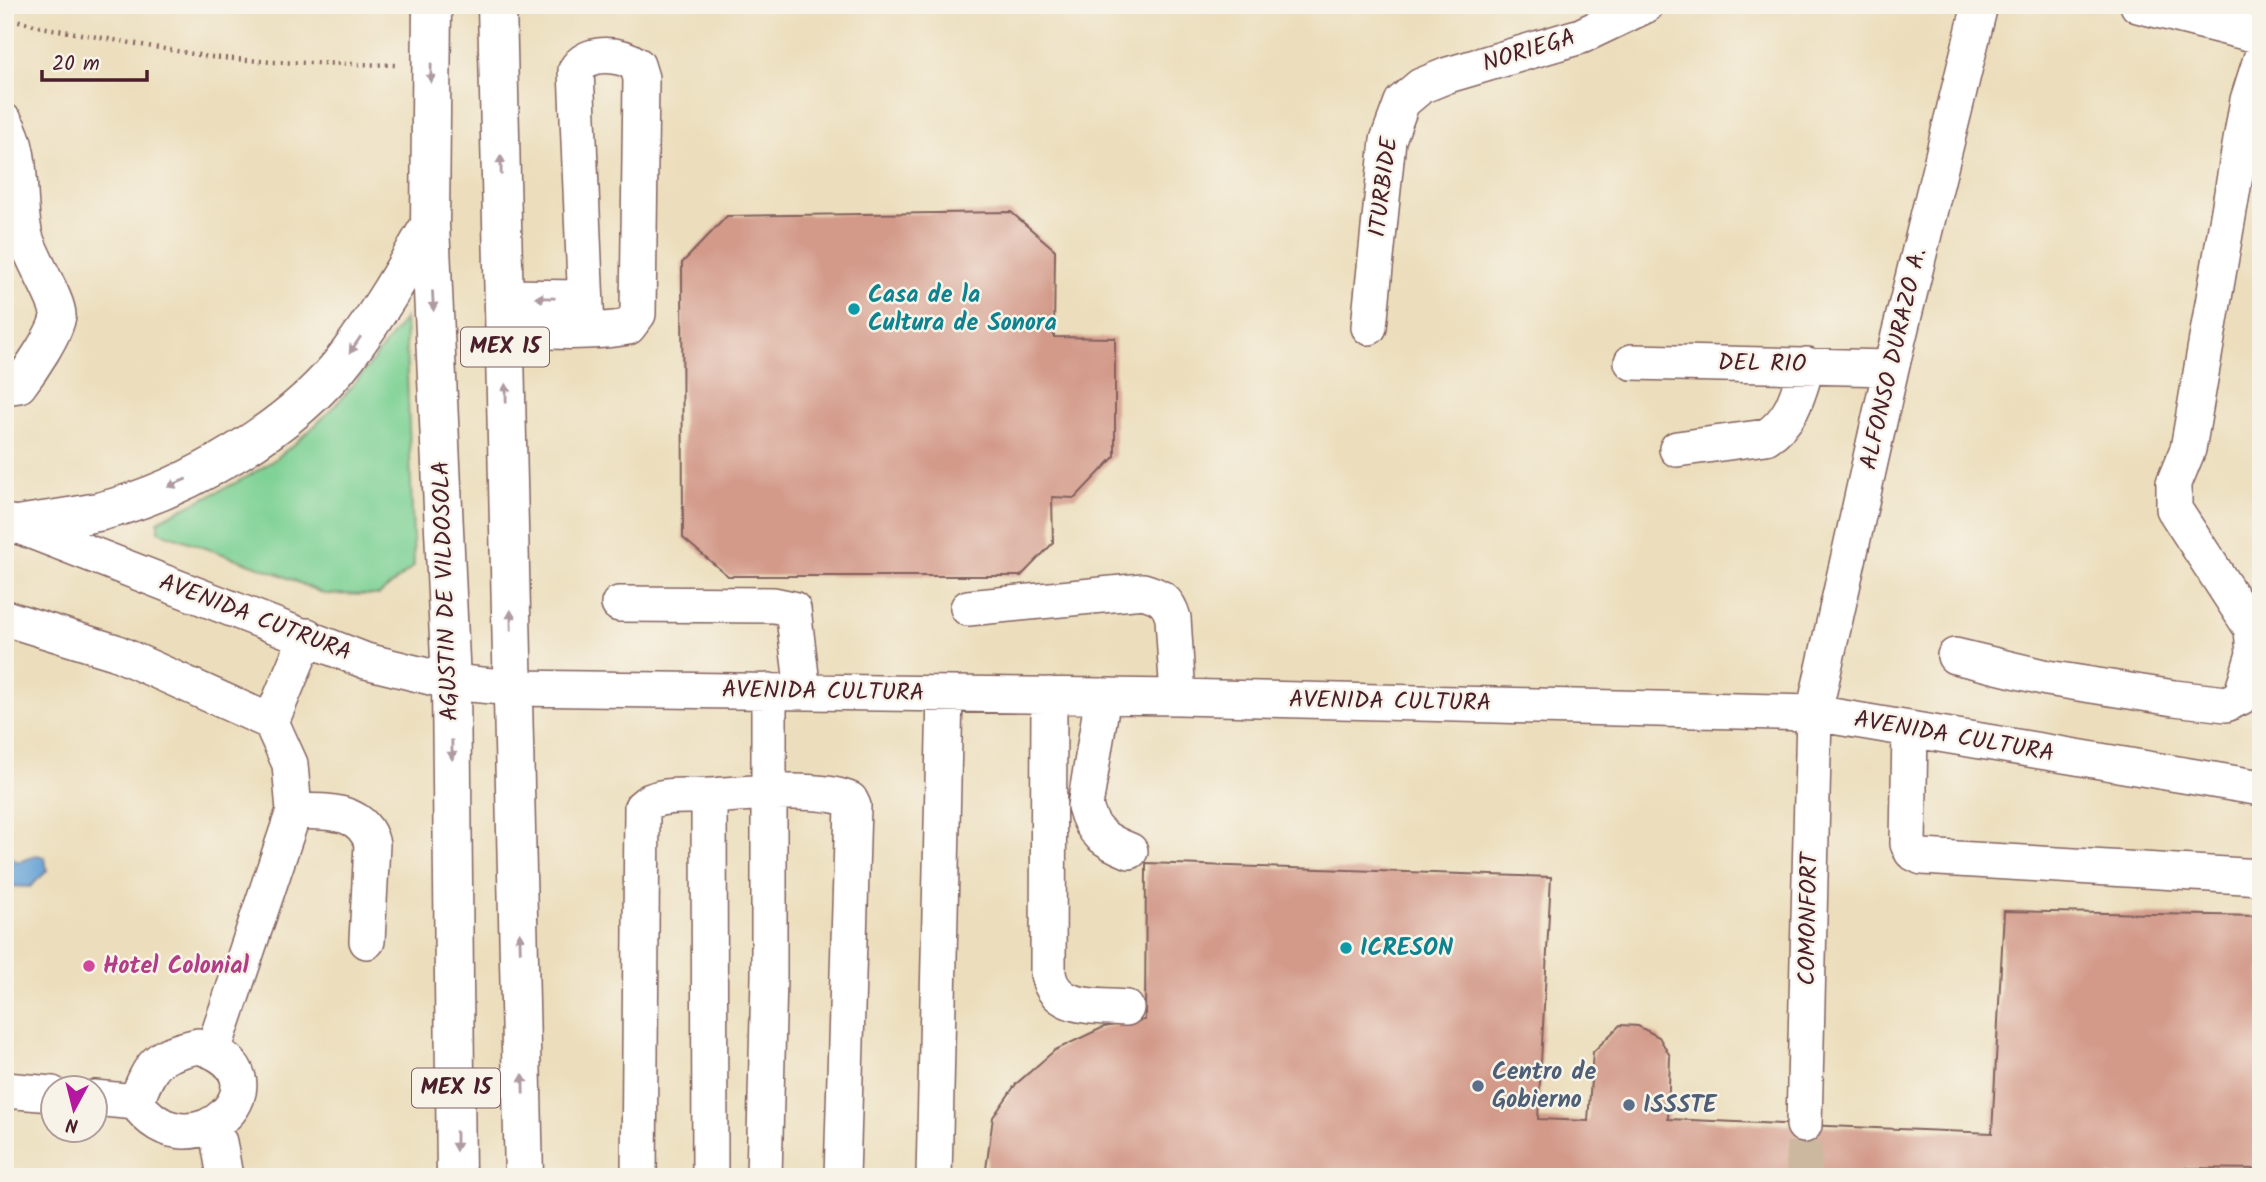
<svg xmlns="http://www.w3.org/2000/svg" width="2266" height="1182" font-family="Kalam,sans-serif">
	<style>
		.green { fill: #7dd194; stroke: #647860; stroke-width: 2 }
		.water { fill: #65a2d6; stroke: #586080; stroke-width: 2 }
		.building { fill: #d39a89 }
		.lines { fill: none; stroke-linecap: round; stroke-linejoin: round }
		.minor-tunnel { stroke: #ccb89f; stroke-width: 35; stroke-dasharray: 35 18; stroke-linecap: butt }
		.minor-casing { stroke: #83625e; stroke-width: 38 }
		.major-casing { stroke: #83625e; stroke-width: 41 }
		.path { stroke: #83625e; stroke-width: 4.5; stroke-dasharray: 2 5; stroke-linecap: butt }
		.minor { stroke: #fff; stroke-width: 35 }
		.major { stroke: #fff; stroke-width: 38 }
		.oneway { fill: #ae9aa0 }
		.culture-dot { fill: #0f9aa8; stroke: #f7f3e8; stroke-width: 2.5 }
		.hotel-dot { fill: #d1479c; stroke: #f7f3e8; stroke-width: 2.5 }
		.service-dot { fill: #5c6f8a; stroke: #f7f3e8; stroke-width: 2.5 }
		.labels { text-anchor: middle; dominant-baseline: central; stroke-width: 5; stroke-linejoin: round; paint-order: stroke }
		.shield { fill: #f7f3e8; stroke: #7e5f64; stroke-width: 2 }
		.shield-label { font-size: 23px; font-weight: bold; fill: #4a1f2b }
		.street-label { font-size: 24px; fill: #4a1f2b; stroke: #f7f3e8 }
		.culture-label { font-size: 24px; font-weight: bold; fill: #0d838f; stroke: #f7f3e8; text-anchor: start }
		.hotel-label { font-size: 24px; font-weight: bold; fill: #b23c85; stroke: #f7f3e8; text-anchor: start }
		.service-label { font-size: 24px; font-weight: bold; fill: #4e5e75; stroke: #f7f3e8; text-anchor: start }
	</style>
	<rect width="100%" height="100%" fill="#f7f3e8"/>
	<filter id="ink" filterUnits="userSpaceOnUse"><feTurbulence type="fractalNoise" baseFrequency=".0143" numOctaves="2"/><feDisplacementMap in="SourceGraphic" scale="14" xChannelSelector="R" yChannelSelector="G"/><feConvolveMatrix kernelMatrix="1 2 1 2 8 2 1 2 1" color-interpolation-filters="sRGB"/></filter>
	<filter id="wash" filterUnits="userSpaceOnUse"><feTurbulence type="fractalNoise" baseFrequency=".00686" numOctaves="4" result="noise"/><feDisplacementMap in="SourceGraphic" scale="28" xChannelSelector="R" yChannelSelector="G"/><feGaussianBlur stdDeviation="1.57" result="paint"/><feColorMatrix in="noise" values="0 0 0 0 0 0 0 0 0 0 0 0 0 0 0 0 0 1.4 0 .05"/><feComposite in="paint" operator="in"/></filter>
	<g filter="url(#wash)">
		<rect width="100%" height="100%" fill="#ecdebc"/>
		<path class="green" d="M405,318L414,566L379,595L324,594L279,574L158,531V521C196,500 239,485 275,459C328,421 367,370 405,318Z"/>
		<path class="water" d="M5,829L11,843L6,848C7,856 12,859 19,862L38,855L45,858L47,871L30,887L5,886Z"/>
		<g id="blocks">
			<path class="building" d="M1011,212L1055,250L1054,337L1115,338V456L1075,498L1052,497L1053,543L1021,576H728L683,538L682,263L727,216Z
				M1146,863L1551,877L1538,1119L1588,1121L1593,1052L1620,1025L1638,1026L1659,1037L1670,1056L1668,1119L1992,1133L2004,911L2261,916V1169L2186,1168V1177H985L993,1117L1016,1084L1055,1050L1104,1027L1145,1020Z"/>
		</g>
	</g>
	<g filter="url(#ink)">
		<use href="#blocks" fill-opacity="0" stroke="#83625e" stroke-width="2"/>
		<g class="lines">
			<path class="minor-tunnel" d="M1804,1177V1125"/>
			<g class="minor-casing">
				<path id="minor" d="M2138,5L2261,36
					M5,122C25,154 16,199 25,236C30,256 58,300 58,315C57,332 29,372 19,385L5,387
					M504,297L585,298
					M1369,327L1388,140L1402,102L1421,86L1448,75L1581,36L1646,5
					M504,329C545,331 587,334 628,327L638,314L641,78L637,65C620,53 587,50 576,70L587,331
					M1632,362L1891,368
					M1677,449L1766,437C1793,420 1798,394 1807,365
					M11,523L366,661L451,682L512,688L1178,697L1814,713L2261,788
					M619,604L774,605L793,609L803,692
					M968,608L1143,591C1160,596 1168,600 1173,618L1178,697
					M5,618L115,652L271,722
					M1955,656L2047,678L2174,698L2226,704L2241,697L2254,654L2252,629L2174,509V483L2188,449L2248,100L2261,59
					M1049,695L1048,974C1055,1011 1095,1005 1126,1008
					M1103,696L1085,806C1092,833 1105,841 1130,851
					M1910,730L1908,844L1912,852L1922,857L2261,877
					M294,811C324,812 363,808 372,844L367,941
					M198,1046C297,1074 192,1182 136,1102C151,1063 156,1055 198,1046Z
					M213,1051L294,811L290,764L271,722L307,636
					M5,1090L52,1094
					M94,1098L136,1102
					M1804,1125L1814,713L1891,368L1980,5
					M219,1142L225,1177
					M639,1177L642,807C657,792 689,797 709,796
					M710,1177L709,796C743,794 822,786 850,800L853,806L842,1177
					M764,1177L769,977V691
					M934,1177L945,694"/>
			</g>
			<g class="major-casing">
				<path id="major" d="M432,5L430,225L451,682L456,1177
					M497,5L524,1177
					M18,525C46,520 75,517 102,511C188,489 294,427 347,356C378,315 404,270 430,225"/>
			</g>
			<path class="path" d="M5,17L41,27L210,57L272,62L395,65"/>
			<use href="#minor" class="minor"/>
			<use href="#major" class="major"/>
		</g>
		<defs><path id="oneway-solid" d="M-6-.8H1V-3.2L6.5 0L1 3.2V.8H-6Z" transform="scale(1.75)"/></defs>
		<g class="oneway">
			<use href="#oneway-solid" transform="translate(431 73) rotate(91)"/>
			<use href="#oneway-solid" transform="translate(501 165) rotate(-91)"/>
			<use href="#oneway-solid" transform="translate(545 298) rotate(-179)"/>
			<use href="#oneway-solid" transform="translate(433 301) rotate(87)"/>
			<use href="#oneway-solid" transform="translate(355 345) rotate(124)"/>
			<use href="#oneway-solid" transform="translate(506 393) rotate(-91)"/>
			<use href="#oneway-solid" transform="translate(177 483) rotate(157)"/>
			<use href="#oneway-solid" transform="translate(511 620) rotate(-91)"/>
			<use href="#oneway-solid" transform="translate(452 750) rotate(89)"/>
			<use href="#oneway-solid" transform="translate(520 942) rotate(-92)"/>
			<use href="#oneway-solid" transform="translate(523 1084) rotate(-91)"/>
			<use href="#oneway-solid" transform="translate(456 1141) rotate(90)"/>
		</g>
	</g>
	<g class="culture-dot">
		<circle cx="854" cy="309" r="7"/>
		<circle cx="1346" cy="948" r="7"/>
	</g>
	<circle class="hotel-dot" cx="89" cy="966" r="7"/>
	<g class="service-dot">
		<circle cx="1478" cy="1086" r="7"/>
		<circle cx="1629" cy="1105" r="7"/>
	</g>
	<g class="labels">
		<g class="shield">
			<rect x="461" y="327.5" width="88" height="39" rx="5"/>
			<rect x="412" y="1068.5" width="88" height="39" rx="5"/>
		</g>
		<g class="shield-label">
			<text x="505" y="347">MEX 15</text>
			<text x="456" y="1088">MEX 15</text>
		</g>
		<g class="street-label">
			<text transform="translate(1529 51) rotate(-17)">NORIEGA</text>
			<text transform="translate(1384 187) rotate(-83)">ITURBIDE</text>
			<text transform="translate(1894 359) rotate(-77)">ALFONSO DURAZO A.</text>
			<text transform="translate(1762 364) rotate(1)">DEL RIO</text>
			<text transform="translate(446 591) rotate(-92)">AGUSTIN DE VILDOSOLA</text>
			<text transform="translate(255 618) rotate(21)">AVENIDA CUTRURA</text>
			<text transform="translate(823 692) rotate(1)">AVENIDA CULTURA</text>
			<text transform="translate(1390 702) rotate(1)">AVENIDA CULTURA</text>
			<text transform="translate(1954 737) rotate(10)">AVENIDA CULTURA</text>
			<text transform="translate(1809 919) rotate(-89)">COMONFORT</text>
		</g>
		<g class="culture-label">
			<text x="868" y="295">Casa de la<tspan x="868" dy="28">Cultura de Sonora</tspan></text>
			<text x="1360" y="948">ICRESON</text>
		</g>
		<g class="hotel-label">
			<text x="103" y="966">Hotel Colonial</text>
		</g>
		<g class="service-label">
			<text x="1492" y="1072">Centro de<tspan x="1492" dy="28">Gobierno</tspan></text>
			<text x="1643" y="1105">ISSSTE</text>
		</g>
	</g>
	<rect width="2266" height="1182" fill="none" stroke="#f7f3e8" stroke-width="28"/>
	<g transform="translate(74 1109) rotate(187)"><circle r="33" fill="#f7f3e8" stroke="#b29e9c" stroke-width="2"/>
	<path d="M0-5L12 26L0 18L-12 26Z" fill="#b5179e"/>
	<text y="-10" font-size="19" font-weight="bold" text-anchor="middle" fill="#4a1f2b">N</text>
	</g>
	<path d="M42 70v10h105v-10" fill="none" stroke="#4a1f2b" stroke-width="3.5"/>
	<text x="52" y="70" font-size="21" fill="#4a1f2b" stroke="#f7f3e8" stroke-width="5" paint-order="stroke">20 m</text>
</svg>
